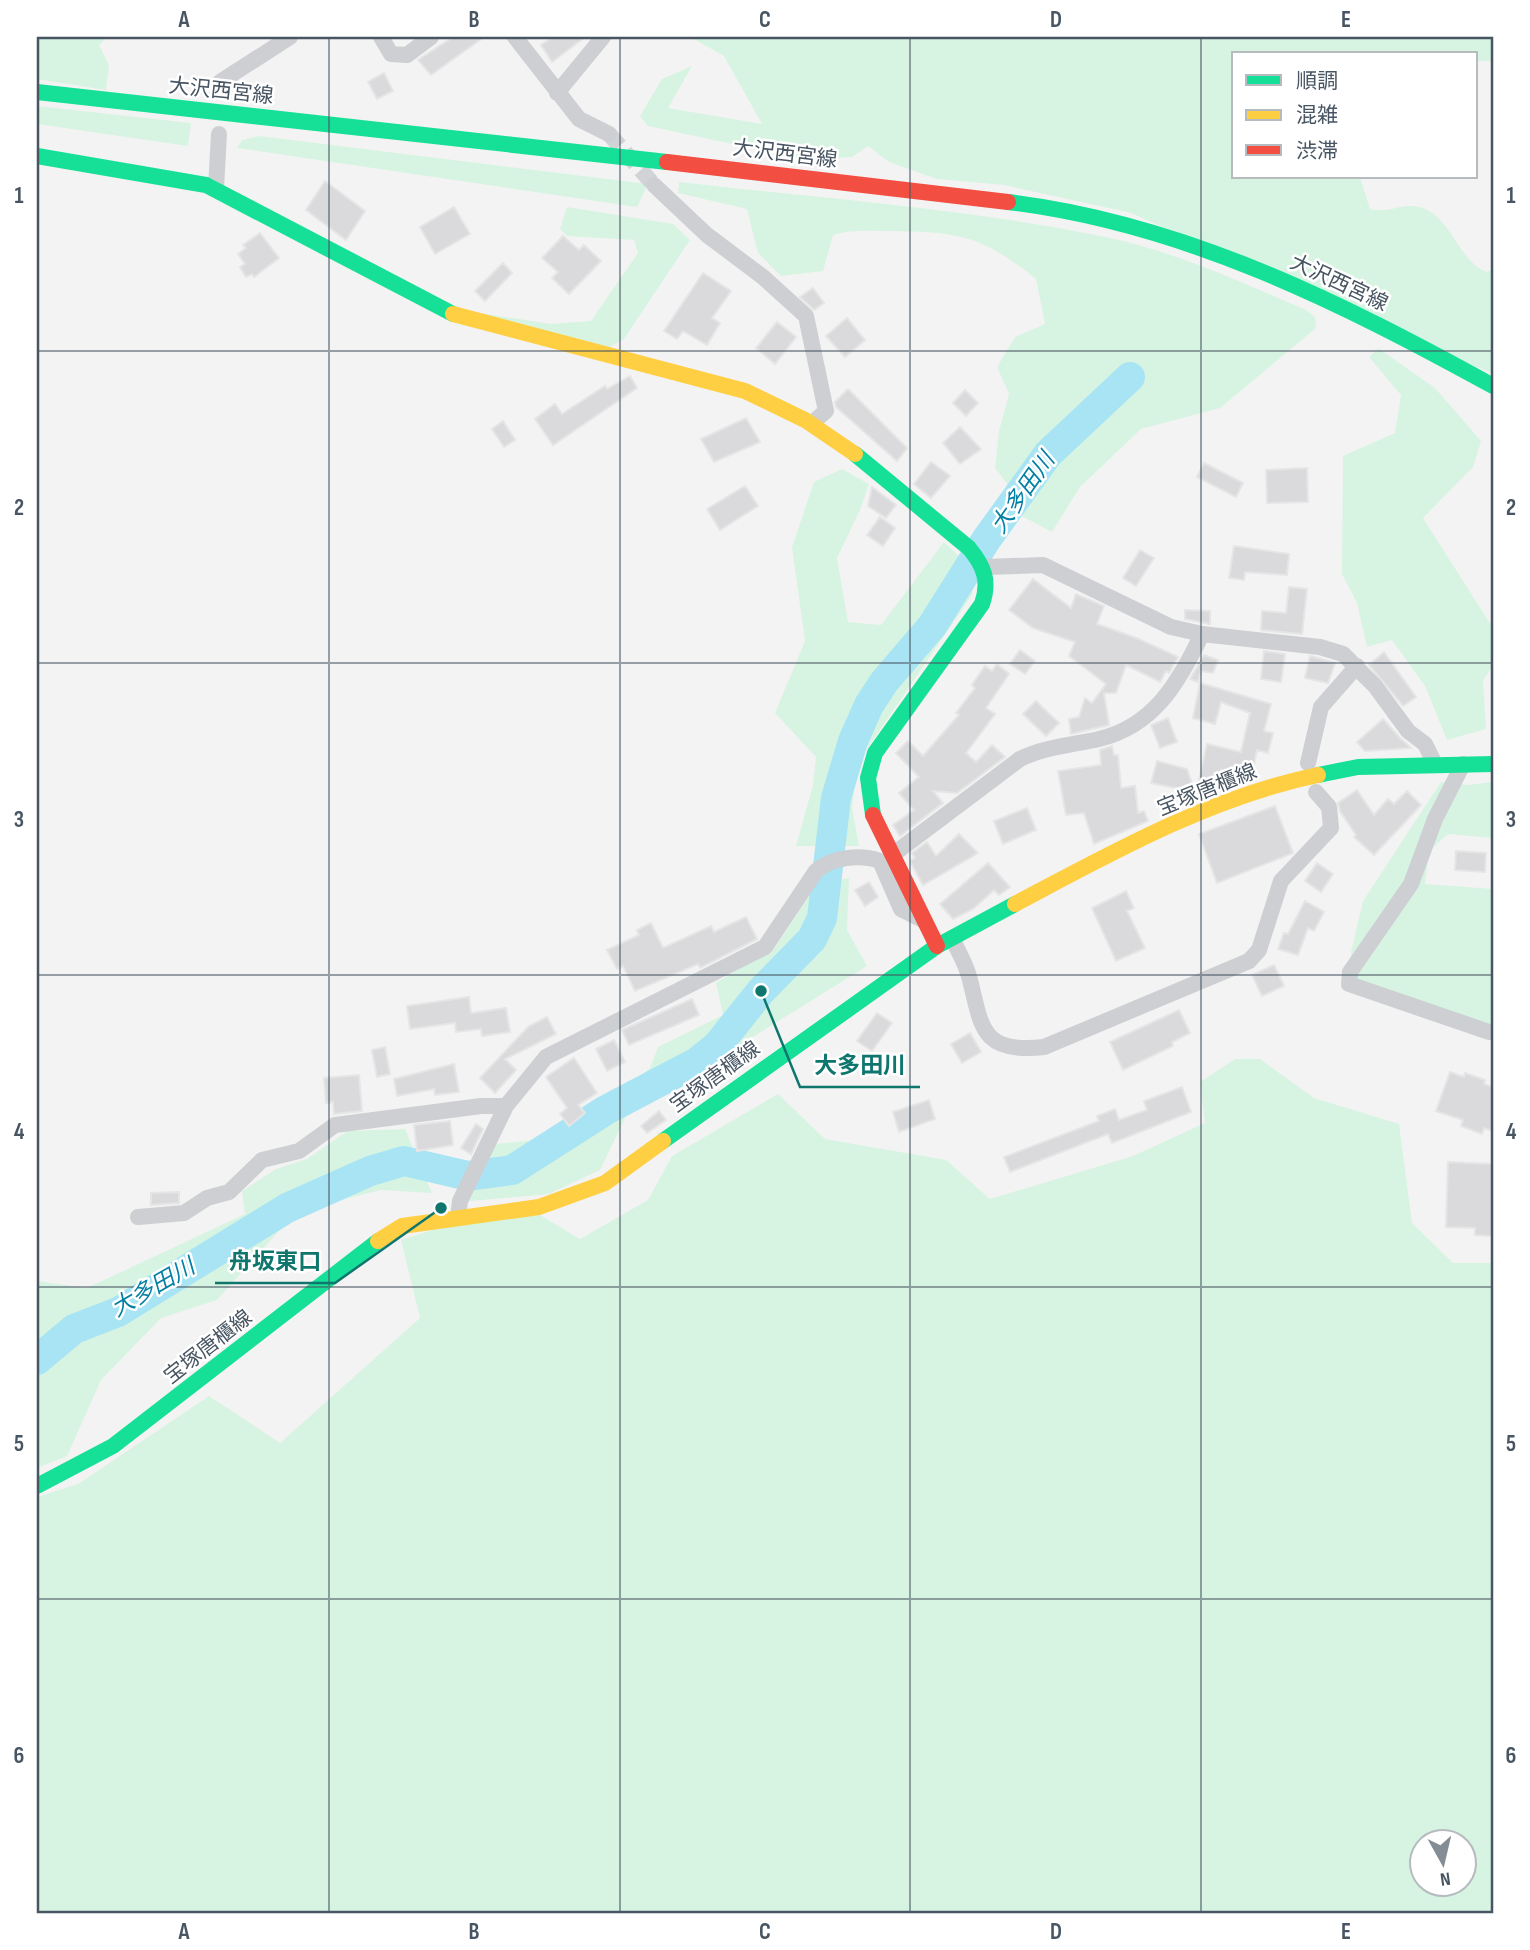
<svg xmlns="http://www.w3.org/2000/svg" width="1530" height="1950" font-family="'Sofia Sans Condensed','Noto Sans JP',sans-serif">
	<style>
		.green { fill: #d7f4e2; fill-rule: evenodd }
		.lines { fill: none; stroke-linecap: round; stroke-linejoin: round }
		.river { stroke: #a8e4f4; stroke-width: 30 }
		.building { fill: #dadadc; stroke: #e5e5e6; stroke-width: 2 }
		.street-tunnel { stroke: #d2d3d6; stroke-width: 16; stroke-dasharray: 16 8; stroke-linecap: butt }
		.street { stroke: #cdcfd2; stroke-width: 16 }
		.fast { stroke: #16e098; stroke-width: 16 }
		.slow { stroke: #ffcf43; stroke-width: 16 }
		.jam { stroke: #f24e42; stroke-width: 16 }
		.grid { fill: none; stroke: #485562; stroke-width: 2; stroke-opacity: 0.55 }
		.labels { text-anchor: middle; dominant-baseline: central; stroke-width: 5; stroke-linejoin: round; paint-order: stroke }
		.street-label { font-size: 21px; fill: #485562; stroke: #fff }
		.water-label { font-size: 23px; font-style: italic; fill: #0380a3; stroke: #fff }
		.leader { fill: none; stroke: #0f766e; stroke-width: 2.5 }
		.callout-dot { fill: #0f766e; stroke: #fff; stroke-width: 2.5 }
		.callout-label { font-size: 23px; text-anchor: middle; font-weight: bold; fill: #0f766e; stroke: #fff; stroke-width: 5; stroke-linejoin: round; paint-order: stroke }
		.neatline { fill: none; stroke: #485562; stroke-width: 2.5 }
		.grid-label { font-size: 23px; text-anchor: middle; font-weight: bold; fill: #485562 }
	</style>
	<rect width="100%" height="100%" fill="#f4f3f3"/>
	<path class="green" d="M40,37H107L99,45L109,65L106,90L37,79V41Z
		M690,37H1493V61H1476V54H1234V177H1360L1370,209C1389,214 1403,201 1423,208C1453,220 1459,262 1487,272L1493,269V374L1131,213L1004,185L937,179L889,162L868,146L852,157L808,160L648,126L640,116L662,79L692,66L668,108L762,124L724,56Z
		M37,106L191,123L188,146L37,124Z
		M259,136L648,184L637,207L237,148L242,140Z
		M679,182C819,198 963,208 1101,236C1171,250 1242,282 1306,310L1315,317L1316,328L1220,408L1141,429L1080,487L1052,532L1018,514L1008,485L995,468L999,431L1009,394L997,367L1015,337L1045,324L1036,279C982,236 960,232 892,231C871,231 852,229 833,235L823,271L781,276L758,253L747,209L678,193Z
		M567,207L673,224L690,240L624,339L608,348L480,313L551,324L591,321L638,253L634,240L567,236L560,229Z
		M1378,348L1435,388L1481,441L1473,467L1423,518L1493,628V666L1483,680L1486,729L1447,740L1425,686L1392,640L1367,647L1357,603L1342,574L1343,456L1395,433L1401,395L1369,357Z
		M842,469L869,484L860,510L837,558L848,622L881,625L944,542L975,572L972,595L858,762L852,807L859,846H796L813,785L816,757L775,713L805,641L792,547L814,482Z
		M1441,782L1467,785L1493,782V838L1448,834L1429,851L1425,884L1493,889V1034L1356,989L1351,952L1363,901Z
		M849,878L847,930L867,966L626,1116L600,1170L549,1194L460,1202L495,1144L557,1138L605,1106L650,1068L658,1047L723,1015L716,983L776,946L817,884Z
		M1235,1059H1260L1314,1098L1399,1124L1412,1223L1453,1263H1493V1913H37V1497L78,1484L209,1396L280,1443L420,1318L401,1240L467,1219L540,1215L580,1239L648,1200L672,1156L778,1094L825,1139L946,1160L990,1199L1133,1156L1205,1123L1200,1082ZM1422,1842H1464V1884H1422Z
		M405,1129L432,1193L381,1190L297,1211L217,1300L161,1318L101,1380L67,1456L37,1468V1281L87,1288L245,1214L242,1191L276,1169L307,1159L348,1131Z"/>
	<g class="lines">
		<path class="river" d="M37,1360L74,1329L118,1312L287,1208L370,1171L404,1161L468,1176L512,1170L606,1110L697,1062L717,1046L761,991L812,939L822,918L836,798L853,741L869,705L884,682L932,626L986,540L1048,454L1130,377"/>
	</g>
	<path class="building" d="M453,37H484L431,75L418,60Z
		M553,37H585L552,62L541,45Z
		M384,73L393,91L377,99L368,82Z
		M325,181L365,211L346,240L306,210Z
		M454,207L470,234L435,254L420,227Z
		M260,233L279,258L254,277L252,274L246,277L240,267L245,264L238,254L246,248L243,245Z
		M563,236L579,250L584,245L601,261L569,294L552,278L558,272L542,258Z
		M503,263L512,273L485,301L475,291Z
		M703,273L731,291L712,318L720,323L707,345L683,331L677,339L664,331Z
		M813,288L824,303L814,310L800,297Z
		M847,318L865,340L845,357L826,336Z
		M777,322L796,337L775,364L756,348Z
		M630,376L637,388L553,445L535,419L555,404L562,414L605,386L607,389Z
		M848,389L907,448L897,461L836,407L835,402Z
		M965,390L978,403L966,416L953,403Z
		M746,418L760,442L714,462L701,439Z
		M503,421L515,440L504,447L492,429Z
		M960,427L981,449L960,464L943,443Z
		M931,462L950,476L931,498L914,484Z
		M1204,463L1243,483L1236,497L1197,477Z
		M1307,468L1308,502L1267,503L1266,470Z
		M745,486L758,506L720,530L707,509Z
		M872,487L896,505L886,518L868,506Z
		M880,517L895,528L883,546L867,535Z
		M1234,546L1289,554L1287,575L1245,572L1244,580L1229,578Z
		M1140,550L1154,558L1136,586L1123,578Z
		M1033,579L1071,608L1076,594L1104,606L1097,624L1139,639L1178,657L1169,673L1166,671L1160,682L1126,665L1116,693H1104L1109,725L1071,734L1069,719L1079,717L1085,698L1092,703L1106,684L1069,656L1075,642L1033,628L1009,610Z
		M1289,587L1307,589L1302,634L1261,630L1262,611L1286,613Z
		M1185,610L1210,611V624L1185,619Z
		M1020,650L1035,661L1025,674L1010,664Z
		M1264,651L1285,654L1281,682L1261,679Z
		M1384,652L1416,697L1403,706L1369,665Z
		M1204,655L1218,660L1213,673L1201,671L1198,682L1190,679Z
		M1310,656L1335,663L1328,683L1305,678Z
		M997,664L1009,674L986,708L995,714L966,753L976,762L992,745L1005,757L957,793L933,791L943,803L900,836L893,825L914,810L899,793L919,777L896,753L908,741L923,756L959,715L956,713L975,688L972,685L985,666L992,671Z
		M1200,683L1271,704L1264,731L1273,733L1268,753L1257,750L1252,775L1221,770L1218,788L1211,791L1197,789L1207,744L1241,752L1250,713L1221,702L1215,724L1193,718Z
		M1036,701L1059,723L1046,736L1023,714Z
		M1168,718L1177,742L1160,748L1151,725Z
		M1383,719L1400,738L1411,748L1365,751L1357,742Z
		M1112,746L1114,755H1118L1121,788L1135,786L1138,813L1144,811L1148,821L1094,844L1084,813L1066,815L1058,771L1101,765L1100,750Z
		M1157,761L1187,769L1195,792L1151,783Z
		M1357,790L1374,815L1388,799L1394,804L1407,791L1421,805L1374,855L1354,837L1356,835L1340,811L1338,803Z
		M1275,806L1293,853L1217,883L1199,834Z
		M1027,808L1036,830L1003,844L994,821Z
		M959,834L978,853L923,885L910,861L915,858L912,853L927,842L936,856Z
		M1456,851L1486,853L1485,872L1455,870Z
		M988,863L1010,887L999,895L994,890L973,909L953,919L940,904Z
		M1317,863L1333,874L1321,892L1305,881Z
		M869,882L878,897L865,906L855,890Z
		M1126,891L1134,908L1127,911L1145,948L1116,961L1092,908Z
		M1305,901L1324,912L1314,931L1308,928L1298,955L1278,949L1284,933L1288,934Z
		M746,917L757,939L700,968L698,964L635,991L623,966L617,969L607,950L639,935L637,930L651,923L663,948L711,926L714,932Z
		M1274,965L1284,986L1262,996L1252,975Z
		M469,997L471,1013L506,1008L510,1032L482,1036L481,1029L456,1032L455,1023L410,1029L407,1006Z
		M692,999L699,1015L629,1045L622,1030Z
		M1179,1010L1190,1033L1172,1042L1173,1046L1123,1070L1110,1042Z
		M877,1013L892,1023L872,1051L857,1041Z
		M547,1017L556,1034L505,1059L516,1070L495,1093L480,1078L529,1026Z
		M970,1033L981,1052L962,1063L951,1044Z
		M614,1040L625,1062L607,1071L596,1049Z
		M385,1047L390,1074L377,1077L372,1050Z
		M574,1058L597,1093L578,1105L585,1113L569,1126L560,1114L567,1108L546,1077Z
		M454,1064L459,1092L435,1095L434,1089L397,1096L394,1079Z
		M707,1072L714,1084L698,1096L690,1082Z
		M1450,1072L1464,1077L1465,1073L1485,1080L1484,1084L1493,1087V1131L1484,1128L1482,1134L1461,1126L1463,1120L1436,1111Z
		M359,1075L362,1111L334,1114L333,1102L326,1103L324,1078Z
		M1182,1087L1191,1112L1112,1143L1108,1134L1010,1172L1004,1157L1099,1121L1097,1116L1115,1109L1119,1120L1147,1110L1144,1101Z
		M929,1100L935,1119L899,1132L893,1112Z
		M659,1111L666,1120L647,1133L641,1126Z
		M450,1121L453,1145L417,1151L414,1125Z
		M476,1124L483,1129L471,1154L461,1148Z
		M1448,1162L1493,1164V1236L1475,1235V1228L1446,1227Z
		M179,1192V1203L151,1205V1193Z"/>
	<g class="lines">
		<path class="street-tunnel" d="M609,134L654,185"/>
		<path class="street" d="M381,37L391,54L407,55L431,37
			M515,37L579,119L609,134
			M220,82L290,37
			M557,93L603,37
			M654,185L707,235L763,277L806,316L826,411L812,423
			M216,188L219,134
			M986,567L1043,565L1171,627L1202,634L1320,647L1343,654L1375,686L1408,731L1425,744L1435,764
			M1308,763L1321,707L1357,666
			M1463,764L1435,819L1411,884L1350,972L1349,984L1489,1032
			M891,856L1020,759C1044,747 1072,745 1099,739C1154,726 1179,682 1202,634
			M952,938C957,949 964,961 968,973C982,1021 976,1055 1044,1047L1249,961L1259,950L1281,881L1331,828L1329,807L1316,792
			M138,1217L184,1213L207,1198L229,1192L262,1160L299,1151L335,1125L481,1106H506L546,1057L765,947L816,871C832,857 860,854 880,861L901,909L923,920
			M458,1218L460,1201L506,1106"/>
		<path class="fast" d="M37,92L667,162
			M37,156L206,185L453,314
			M1008,202C1183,223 1340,302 1493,386
			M855,454L969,548C984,566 990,581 982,604L875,753L868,778L873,815
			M1318,775L1358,767L1493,764
			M663,1141L937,946L1015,904
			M37,1486L113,1446L378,1241"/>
		<path class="slow" d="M453,314L745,391L805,420L855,454
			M1015,904C1111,853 1211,797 1318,775
			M378,1241L402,1226L539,1207L605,1183L663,1141"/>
		<path class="jam" d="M667,162L1008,202
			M873,815L937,946"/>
	</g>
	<path class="grid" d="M329,37V1913M620,37V1913M910,37V1913M1201,37V1913M37,351H1493M37,663H1493M37,975H1493M37,1287H1493M37,1599H1493"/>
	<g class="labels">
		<g class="street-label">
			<text transform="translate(221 91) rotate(6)">大沢西宮線</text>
			<text transform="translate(785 154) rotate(7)">大沢西宮線</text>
			<text transform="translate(1339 283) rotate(25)">大沢西宮線</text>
			<text transform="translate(1207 790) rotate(-22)">宝塚唐櫃線</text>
			<text transform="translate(715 1077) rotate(-36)">宝塚唐櫃線</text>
			<text transform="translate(208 1347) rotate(-38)">宝塚唐櫃線</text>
		</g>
		<g class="water-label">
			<text transform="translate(1023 493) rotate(-55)">大多田川</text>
			<text transform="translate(153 1288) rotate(-30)">大多田川</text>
		</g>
	</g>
	<path class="leader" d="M761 991L800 1087H920M441 1208L335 1283H215"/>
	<g class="callout-dot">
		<circle cx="761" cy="991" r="7"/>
		<circle cx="441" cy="1208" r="7"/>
	</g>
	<g class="callout-label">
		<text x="860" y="1073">大多田川</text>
		<text x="275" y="1269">舟坂東口</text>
	</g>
	<rect width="1530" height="1950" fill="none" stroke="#ffffff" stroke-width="77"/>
	<rect x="1232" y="52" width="245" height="126" fill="#ffffff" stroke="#b6bbc0" stroke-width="2"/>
	<rect x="1246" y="75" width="35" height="10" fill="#16e098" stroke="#b6bbc0" stroke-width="2"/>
	<text x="1296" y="88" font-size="21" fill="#485562">順調</text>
	<rect x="1246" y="110" width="35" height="10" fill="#ffcf43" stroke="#b6bbc0" stroke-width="2"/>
	<text x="1296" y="122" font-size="21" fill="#485562">混雑</text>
	<rect x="1246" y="145" width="35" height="10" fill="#f24e42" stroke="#b6bbc0" stroke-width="2"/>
	<text x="1296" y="158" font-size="21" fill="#485562">渋滞</text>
	<g transform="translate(1443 1863) rotate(172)"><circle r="33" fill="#ffffff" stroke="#b6bbc0" stroke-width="2"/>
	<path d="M0-5L12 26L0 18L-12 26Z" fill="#848c95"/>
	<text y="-10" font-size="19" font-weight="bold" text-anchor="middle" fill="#485562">N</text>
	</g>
	<rect x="38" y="38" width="1454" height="1874" class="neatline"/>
	<g class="grid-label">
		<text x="184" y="27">A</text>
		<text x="474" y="27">B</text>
		<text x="765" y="27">C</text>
		<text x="1056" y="27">D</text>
		<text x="1346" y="27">E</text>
		<text x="19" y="203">1</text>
		<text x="1511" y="203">1</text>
		<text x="19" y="515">2</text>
		<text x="1511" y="515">2</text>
		<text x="19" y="827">3</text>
		<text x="1511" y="827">3</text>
		<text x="19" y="1139">4</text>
		<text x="1511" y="1139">4</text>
		<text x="19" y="1451">5</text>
		<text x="1511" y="1451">5</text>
		<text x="19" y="1763">6</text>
		<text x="1511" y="1763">6</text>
		<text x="184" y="1939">A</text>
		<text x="474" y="1939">B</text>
		<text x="765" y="1939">C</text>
		<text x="1056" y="1939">D</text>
		<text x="1346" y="1939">E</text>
	</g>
</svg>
